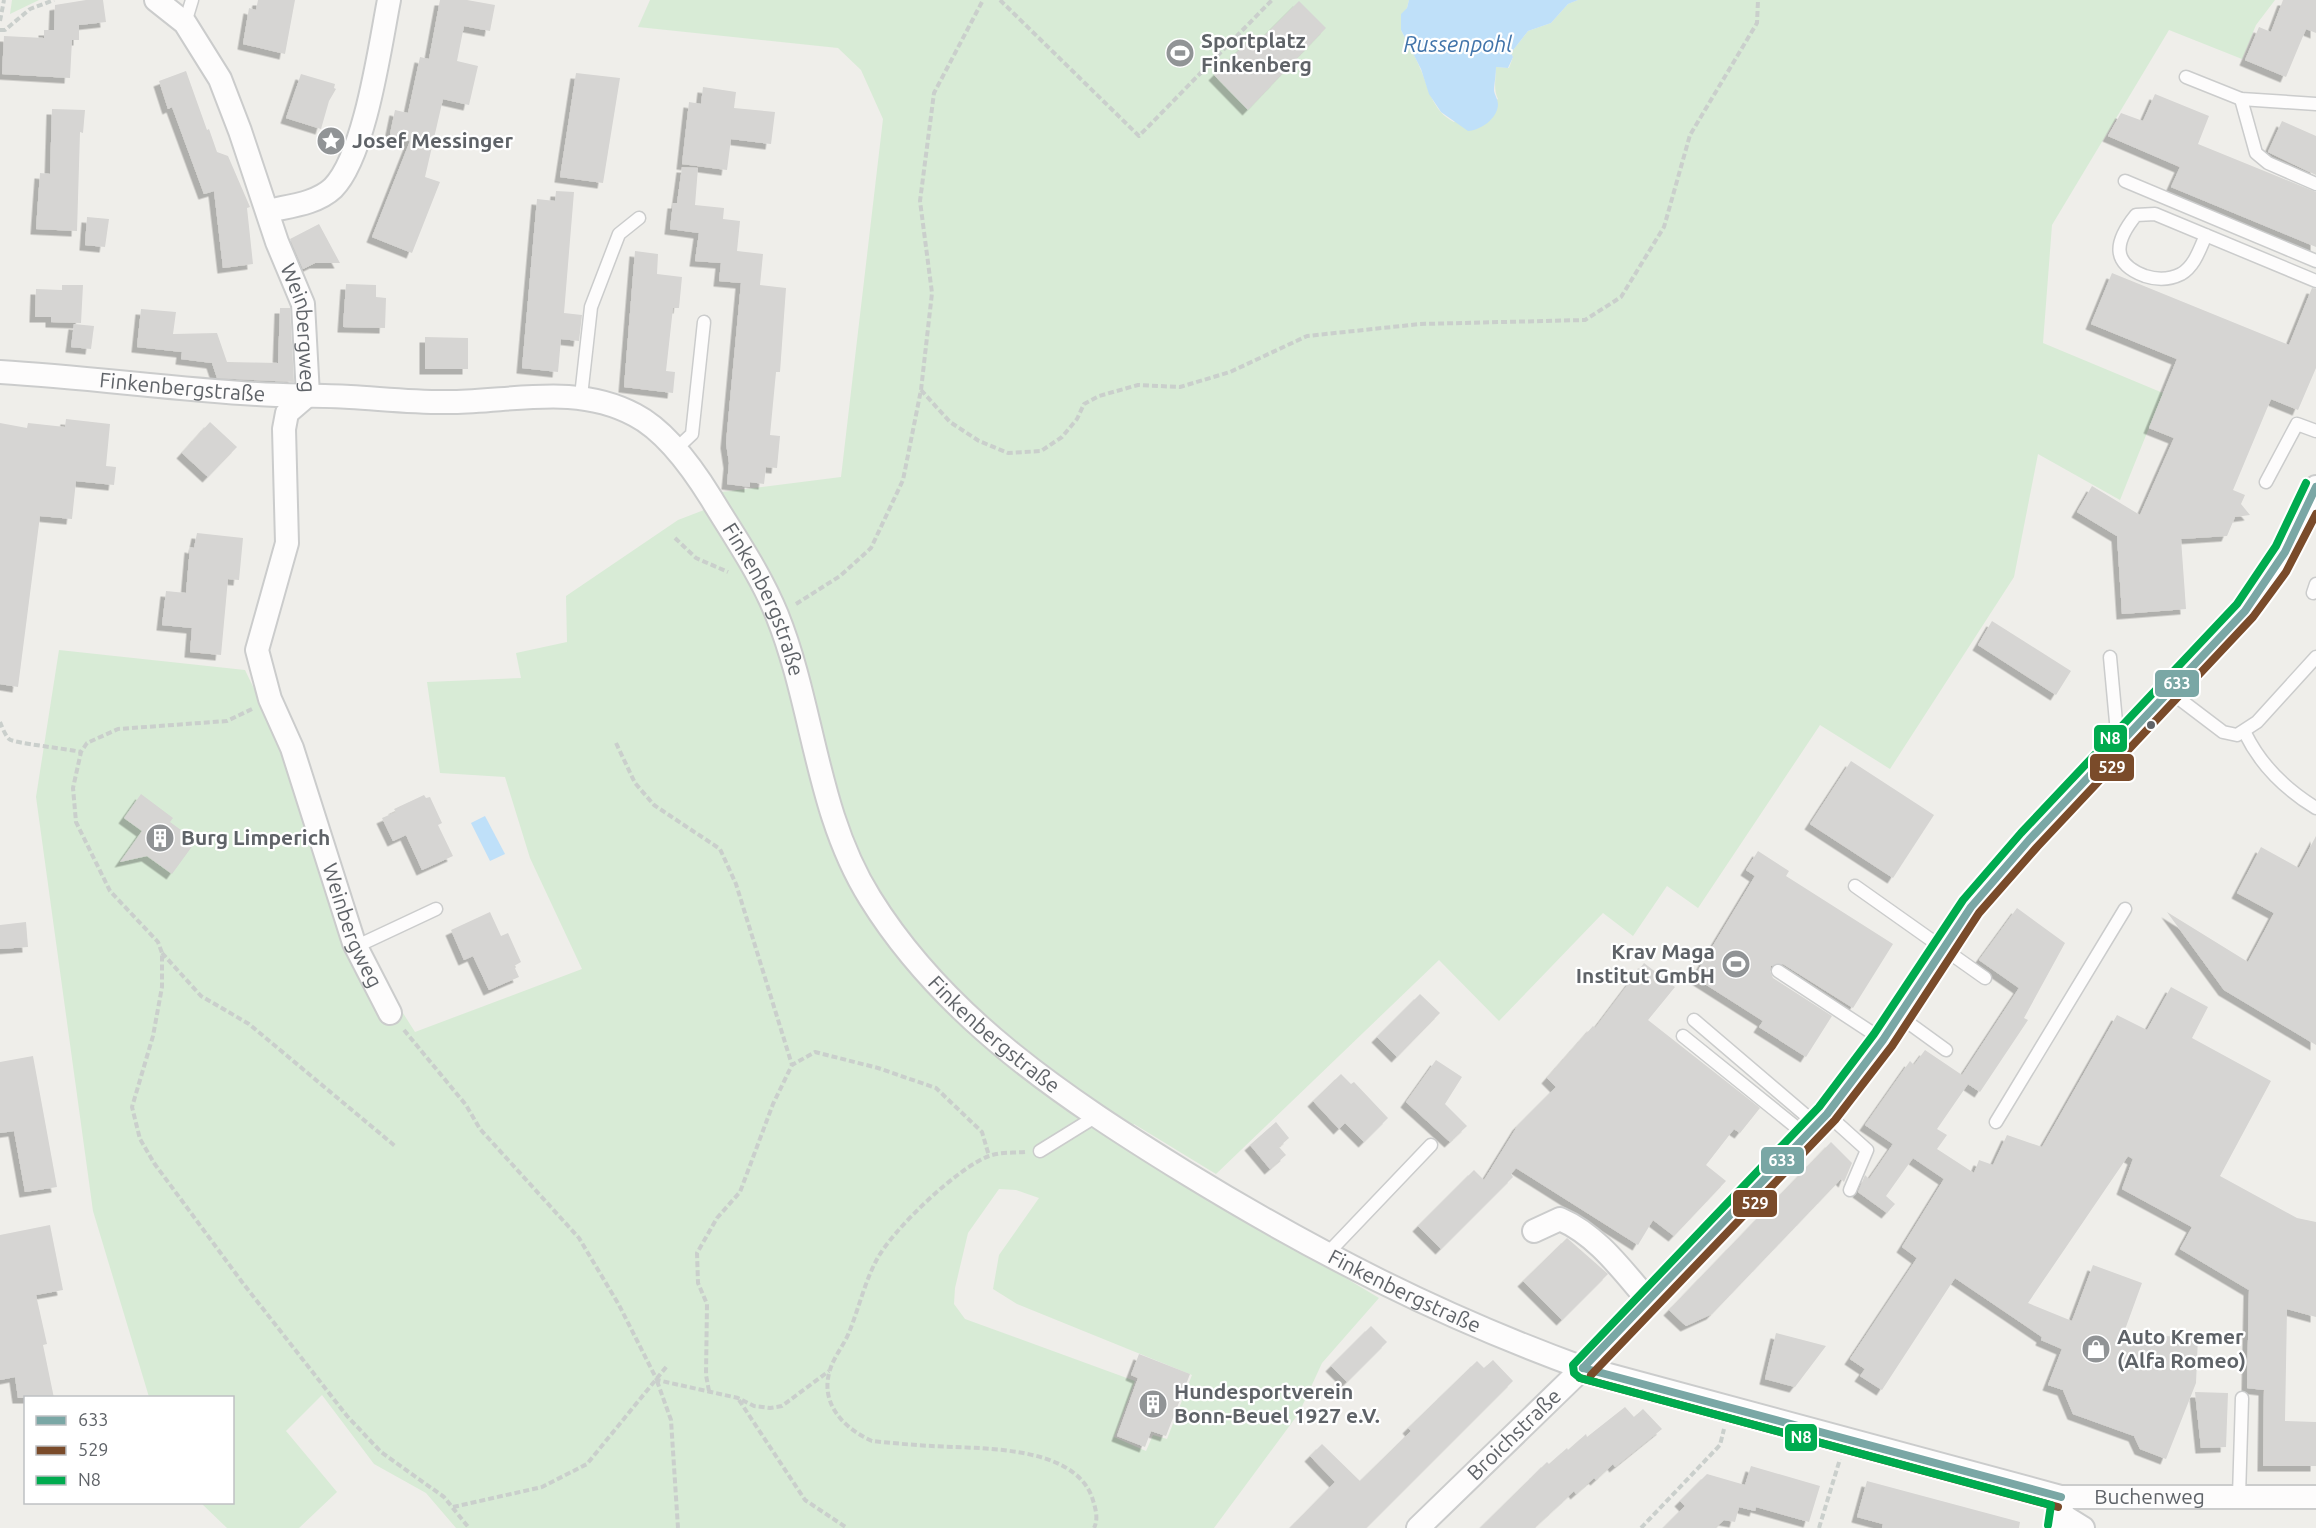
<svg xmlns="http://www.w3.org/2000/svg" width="2316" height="1528" font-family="Ubuntu,sans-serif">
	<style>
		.green { fill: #d8ebd6; fill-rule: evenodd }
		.water { fill: #bfe0f9 }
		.building { fill: #d6d5d3; filter: url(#shadow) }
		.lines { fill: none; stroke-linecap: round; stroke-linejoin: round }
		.service-casing { stroke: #cbcccc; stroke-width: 15 }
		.minor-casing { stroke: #cbcccc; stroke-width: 26 }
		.path { stroke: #cacfcc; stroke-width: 4; stroke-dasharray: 6 3; stroke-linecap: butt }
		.service { stroke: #fdfcfc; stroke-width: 12 }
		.minor { stroke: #fdfcfc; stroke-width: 22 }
		.bus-1-casing { stroke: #fff; stroke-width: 12 }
		.bus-2-casing { stroke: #fff; stroke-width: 12 }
		.bus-3-casing { stroke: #fff; stroke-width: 12 }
		.bus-1 { stroke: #7aa7a5; stroke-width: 8 }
		.bus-2 { stroke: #7a4b2a; stroke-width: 8 }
		.bus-3 { stroke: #00ab4f; stroke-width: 8 }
		.bus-dot { fill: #5f6368; stroke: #fff; stroke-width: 2 }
		.labels { text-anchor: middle; stroke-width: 4.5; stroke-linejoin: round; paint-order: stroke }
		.poi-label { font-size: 21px; font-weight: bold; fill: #5f6368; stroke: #fff; text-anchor: start }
		.street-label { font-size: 21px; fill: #5f6368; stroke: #fff }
		.water-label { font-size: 22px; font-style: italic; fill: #4174aa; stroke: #fff }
		.line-badge { stroke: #fff; stroke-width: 2 }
		.badge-label { font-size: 16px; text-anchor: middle; font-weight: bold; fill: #fff }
	</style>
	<defs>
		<filter id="shadow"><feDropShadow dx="-5.5" dy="5.5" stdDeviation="0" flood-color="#0004"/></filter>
	</defs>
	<rect width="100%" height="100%" fill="#efeeea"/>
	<!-- green -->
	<g class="green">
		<polygon points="12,0 39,0 10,14"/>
		<path d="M650 0H1409L1401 30C1407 43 1415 55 1420 68 1429 88 1432 111 1454 122L1498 99C1493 89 1496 78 1496 67L1509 68 1513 57 1511 53 1528 31 1551 23 1568 4 1578 0H2275L2256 25 2242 59 2169 30 2052 225 2043 343 2163 393 2120 500 2038 454 2014 577 1890 769 1820 725 1698 908 1667 886 1633 936 1603 913 1499 1021 1439 960 1216 1174 1134 1124 1119 1142 1379 1298 1322 1363 1299 1413 1214 1528H456L426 1493 374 1464 322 1395 286 1431 337 1492 299 1528H227L201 1503 232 1502V1398L149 1397 93 1211 36 797 59 650 245 670 294 771 354 971 381 1011 396 1002 415 1032 582 969 530 858 505 777 440 773 427 682 521 678 516 653 567 642 566 596 678 520 704 510 721 492 841 477 883 119 861 70 838 48 638 27ZM999 1189 1016 1190 1039 1198 999 1255 993 1289 1017 1304 1192 1375 1167 1439 1153 1435 1146 1451 1114 1437 1135 1381 965 1319 954 1304 955 1288 968 1233Z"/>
	</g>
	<!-- water -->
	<g class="water">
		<path d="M1409 0H1578L1568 4 1551 23 1528 31 1511 53 1513 57 1508 68 1496 67C1496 75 1494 85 1494 91 1495 96 1498 99 1498 105 1497 119 1481 130 1468 131L1441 112 1429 94 1421 69 1401 30V14L1407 8Z"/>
		<polygon points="485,816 505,854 490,861 471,823"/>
	</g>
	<!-- building -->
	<g class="building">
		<polygon points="86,0 103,0 106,22 79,25 79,40 72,40 70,78 2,74 4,36 44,38 44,30 54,30 55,5"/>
		<polygon points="258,0 295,0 285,54 243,44 249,8 256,10"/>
		<polygon points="440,0 467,0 495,5 490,31 464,26 457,61 478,66 469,105 443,99 425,177 440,182 412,253 372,237 410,141 390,134 395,110 408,113 420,57 429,59"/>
		<polygon points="2283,0 2316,0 2316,33 2306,29 2286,77 2245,60 2259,27 2271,32"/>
		<polygon points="1299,1 1326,28 1248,110 1214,75 1253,36 1258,42"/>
		<polygon points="186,71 207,130 209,129 217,152 228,156 250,207 247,208 253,264 223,268 214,191 204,194 172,107 168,109 159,81"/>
		<polygon points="576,73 620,78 603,183 560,177"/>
		<polygon points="301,74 335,84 334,88 336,89 329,101 321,129 286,118"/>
		<polygon points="703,87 736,92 734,108 775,112 771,144 731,139 727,170 682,164 689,102 701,104"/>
		<polygon points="2155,94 2209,116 2198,144 2316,192 2316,247 2171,187 2180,167 2108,136 2121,113 2143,121"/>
		<polygon points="52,109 85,110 83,133 80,132 77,231 36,229 40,173 50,174"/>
		<polygon points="2282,121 2316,136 2316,175 2268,152"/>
		<polygon points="682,167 698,168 695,205 724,208 723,219 740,221 737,251 763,254 760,285 786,288 780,372 776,372 770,435 780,436 777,468 766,467 764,484 750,482 750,487 727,484 729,463 726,443 741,283 719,281 721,263 695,261 699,233 670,229 673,203 677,203"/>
		<polygon points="556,191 574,192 564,313 582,315 579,341 561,339 558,372 522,368 537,199 555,201"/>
		<polygon points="87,217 109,219 105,247 85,245"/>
		<polygon points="319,224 340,263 315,263 303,269 290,239"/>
		<polygon points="635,251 658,254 657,274 682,277 679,308 673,308 666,371 675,372 673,393 624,387"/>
		<polygon points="2112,273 2289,345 2312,288 2316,289 2316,368 2298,410 2271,399 2233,490 2245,495 2241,504 2250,515 2235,517 2227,536 2181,539 2186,609 2122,614 2117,536 2077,512 2092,486 2140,515 2174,438 2149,428 2177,359 2091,324"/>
		<polygon points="346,284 376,285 376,297 386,298 385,328 343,327"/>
		<polygon points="62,285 83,285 81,323 51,322 51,317 35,317 36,289 62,290"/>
		<polygon points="280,308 290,308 294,382 217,378 212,363 181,359 182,352 137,347 141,309 176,312 173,334 217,333 227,362 278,363"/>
		<polygon points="74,324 94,326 91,349 71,347"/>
		<polygon points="425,337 468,338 468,369 425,369"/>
		<polygon points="66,419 110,424 106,466 116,467 114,485 76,481 72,519 40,516 18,687 0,684 0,423 27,428 28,423 65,427"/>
		<polygon points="210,422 237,447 208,477 182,453"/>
		<polygon points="197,533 243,538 239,580 228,579 221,655 190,652 192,628 162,625 166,591 186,593 190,547 194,548"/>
		<polygon points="1992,621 2071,671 2056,695 1978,645"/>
		<polygon points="1851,761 1934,815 1893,878 1810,824"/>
		<polygon points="141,794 173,818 170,822 196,841 172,874 147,856 120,862 142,831 124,818"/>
		<polygon points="424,795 426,798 430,797 442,823 438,825 453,856 422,870 406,835 393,841 382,818 396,812 394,809"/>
		<polygon points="2316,836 2316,1045 2224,990 2167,912 2248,962 2274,913 2237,893 2261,847 2299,868"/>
		<polygon points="1758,851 1789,871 1786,876 1893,944 1853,1008 1783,964 1771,966 1770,971 1773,978 1832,1016 1806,1057 1759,1027 1763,1021 1694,977 1755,876 1746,870"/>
		<polygon points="2017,908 2065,943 2024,1018 2028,1020 1980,1092 1968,1084 1937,1129 1947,1135 1937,1149 1974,1173 1979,1160 1993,1165 2007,1135 2042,1147 2117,1015 2147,1030 2171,987 2208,1007 2192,1038 2271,1081 2220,1176 2297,1218 2316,1222 2316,1317 2287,1309 2285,1421 2316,1422 2316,1466 2263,1466 2264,1390 2247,1388 2249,1290 2180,1249 2192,1227 2122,1189 2133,1159 2128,1156 2028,1303 2072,1321 2093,1265 2142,1283 2123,1335 2198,1337 2196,1383 2166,1459 2140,1449 2134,1436 2073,1414 2063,1390 2048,1385 2062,1349 2041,1340 2042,1337 1955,1278 1882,1390 1860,1376 1865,1369 1850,1359 1917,1258 1902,1247 1944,1179 1913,1158 1886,1196 1895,1204 1887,1213 1858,1192 1865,1175 1869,1179 1893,1144 1865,1125 1910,1061 1914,1065 1925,1050 1962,1075 2019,988 1979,960"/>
		<polygon points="490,912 501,936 508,933 521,962 514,966 519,977 489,990 473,956 464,960 451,930"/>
		<polygon points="26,922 28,947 0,949 0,925"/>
		<polygon points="1644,963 1675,987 1648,1020 1760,1108 1740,1133 1734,1129 1706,1165 1726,1181 1674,1236 1653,1220 1638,1245 1516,1168 1511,1174 1513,1177 1441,1249 1418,1226 1474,1170 1484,1180 1518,1125 1556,1087 1547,1078 1593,1026 1595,1028"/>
		<polygon points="1420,994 1440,1013 1397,1057 1377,1037"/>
		<polygon points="33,1056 57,1187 25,1192 14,1131 0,1133 0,1062"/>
		<polygon points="1436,1060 1462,1077 1445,1104 1467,1126 1450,1142 1406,1102"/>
		<polygon points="1341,1074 1351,1084 1354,1082 1388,1118 1364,1142 1345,1123 1339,1129 1313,1101"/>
		<polygon points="1276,1122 1289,1138 1279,1147 1286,1155 1270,1169 1250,1145"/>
		<polygon points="1831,1142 1852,1163 1844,1182 1841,1179 1712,1314 1686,1326 1669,1310"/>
		<polygon points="50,1225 63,1290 36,1295 47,1344 43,1345 54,1398 18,1398 15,1377 0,1380 0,1235"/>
		<polygon points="1567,1238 1608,1274 1562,1320 1523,1281"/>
		<polygon points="1371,1326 1387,1342 1347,1382 1331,1366"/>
		<polygon points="1776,1333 1826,1346 1795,1387 1765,1379"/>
		<polygon points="1139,1354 1190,1374 1166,1436 1151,1431 1145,1447 1117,1436 1138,1378 1131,1375"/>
		<polygon points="1493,1360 1513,1381 1366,1528 1290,1528 1335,1482 1310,1456 1322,1444 1360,1481 1411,1431 1408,1428 1477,1361 1484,1368"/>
		<polygon points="2195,1392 2228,1393 2226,1447 2201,1448"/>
		<polygon points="1625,1407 1634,1417 1643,1409 1662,1429 1615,1467 1613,1464 1596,1480 1594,1478 1576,1494 1574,1491 1534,1528 1480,1528 1547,1462 1549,1464 1567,1448 1568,1450 1586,1434 1587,1437"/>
		<polygon points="1751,1466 1820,1486 1809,1522 1756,1507 1755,1511 1739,1507 1735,1522 1724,1520 1715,1528 1663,1528 1685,1506 1680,1501 1707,1474 1745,1485"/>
		<polygon points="1867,1481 2020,1522 2019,1528 1882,1528 1883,1524 1857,1517"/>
	</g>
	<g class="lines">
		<!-- service casing -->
		<g class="service-casing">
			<g id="service">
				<polyline points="185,23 192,0"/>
				<polyline points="2186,77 2241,99 2316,104"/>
				<polyline points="2241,99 2256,153 2268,163 2316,184"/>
				<polyline points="2125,181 2316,261"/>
				<path d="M2206 235C2200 248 2195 266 2181 274 2169 280 2157 280 2145 276 2110 263 2115 241 2136 215L2155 214 2316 281"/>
				<polyline points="581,396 591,307 619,234 639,218"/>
				<polyline points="675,450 692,434 704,322"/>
				<polyline points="2266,482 2297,424 2316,431"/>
				<polyline points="2313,593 2316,584"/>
				<polyline points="2110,657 2116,722 2125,738"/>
				<polyline points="2169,691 2223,732 2237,735 2257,722 2316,657"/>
				<path d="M2245 733C2261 766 2285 789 2316 808"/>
				<polyline points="1855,886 1985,978"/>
				<polyline points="355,947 436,909"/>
				<polyline points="1778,971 1883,1040"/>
				<polyline points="1899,1016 1946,1050"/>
				<polyline points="1694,1020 1817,1125"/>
				<polyline points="1683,1036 1807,1136"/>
				<polyline points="1827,1114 1867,1150 1850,1190"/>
				<polyline points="1996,1122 2125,909"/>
				<polyline points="1040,1151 1095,1117"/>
				<polyline points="1327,1254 1431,1145"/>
				<polyline points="2239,1496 2242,1398"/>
			</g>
		</g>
		<!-- minor casing -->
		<g class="minor-casing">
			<g id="minor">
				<path id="s1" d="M156 0 185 23 220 79 240 131 277 242 303 304 308 395"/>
				<path d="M268 211C289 206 316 204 333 188 365 156 380 46 389 0"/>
				<path id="s2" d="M0 372C86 377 171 389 257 394 288 396 319 395 350 397 384 399 419 403 453 402 515 401 577 384 635 415 666 431 693 469 711 498 734 536 760 573 777 615 814 707 816 812 870 898 945 1019 1066 1099 1186 1173 1315 1252 1440 1316 1583 1368L2061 1497H2316"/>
				<path id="s3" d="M308 395 287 413 284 429 287 543 257 650 270 699 292 748 354 943 390 1013"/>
				<path d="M1534 1231 1560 1219C1597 1235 1622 1270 1648 1300"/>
				<polyline points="2062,1515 2083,1528"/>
				<path id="s4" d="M1418 1528 1583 1368 1827 1114 1883 1040 1971 907 2029 840 2245 611C2278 569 2296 536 2316 487"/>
				<polyline points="2058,1528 2062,1515 2061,1497"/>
			</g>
		</g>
		<!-- path -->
		<g class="path">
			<polyline points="1000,0 1139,136 1272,0"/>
			<polyline points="0,21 4,0"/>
			<polyline points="0,30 5,30 30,9 54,0"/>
			<polyline points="921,390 950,422 979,441 1008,453 1041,451 1062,437 1077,419 1084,404 1099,396 1138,385 1180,387 1230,372 1307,336 1420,324 1585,320 1621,297 1664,227 1690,135 1757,23 1758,0"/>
			<polyline points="675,538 696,558 728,572"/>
			<polyline points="796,604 840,576 871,548 903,480 921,390 932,293 920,201 934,93 983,0"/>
			<polyline points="252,709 227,721 118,729 87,743 81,752 73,788 76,822 110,891 158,942 162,953 162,987 153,1036 132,1107 140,1139 154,1163 242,1282 347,1416 381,1452 444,1497 469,1528"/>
			<path d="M0 722C2 727 5 735 9 739 12 743 69 749 81 752"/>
			<polyline points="616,743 635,783 654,805 720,849 736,884 792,1065"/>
			<polyline points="162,953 201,996 249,1024 395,1146"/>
			<polyline points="404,1030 466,1105 480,1129 579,1238 619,1305 657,1380 738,1398 754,1406 770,1408 782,1406 829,1371"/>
			<path d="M1025 1152C1013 1153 1000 1152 989 1156 957 1168 891 1231 876 1261 865 1282 859 1307 850 1330 845 1344 834 1356 830 1370 819 1404 845 1429 872 1441 892 1443 912 1445 932 1446 978 1449 1072 1444 1092 1497 1095 1507 1099 1518 1094 1528"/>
			<polyline points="657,1381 671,1420 678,1528"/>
			<polyline points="709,1391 706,1375 707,1304 698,1283 697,1253 717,1218 740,1192 773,1104 792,1065 815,1052 878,1068 936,1088 982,1132 989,1156"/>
			<polyline points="739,1400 805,1500 847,1528"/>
			<polyline points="453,1507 542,1487 587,1464 667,1366"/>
			<polyline points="1641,1528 1720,1445 1724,1429"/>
			<polyline points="1819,1528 1840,1459"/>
		</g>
		<!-- service -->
		<use href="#service" class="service"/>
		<!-- minor -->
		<use href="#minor" class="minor"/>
		<!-- bus-1 casing -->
		<g class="bus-1-casing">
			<g id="bus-1">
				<polyline points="1583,1368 1827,1114 1883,1040 1971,907 2029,840 2245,611 2285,552 2316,487"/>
				<polyline points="1583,1368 2061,1497"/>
			</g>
		</g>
		<!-- bus-2 casing -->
		<g class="bus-2-casing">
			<g id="bus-2">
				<polyline points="1591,1375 1835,1120 1892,1046 1979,913 2037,847 2253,617 2286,572 2316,514"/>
				<polyline points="1580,1378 2058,1507"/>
			</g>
		</g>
		<!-- bus-3 casing -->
		<g class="bus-3-casing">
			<polyline id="bus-3" points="2048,1525 2051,1505 1580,1378 1574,1373 1573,1365 1819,1107 1874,1034 1963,900 2021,833 2237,604 2276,546 2306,483"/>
		</g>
		<!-- bus-1 -->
		<use href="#bus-1" class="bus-1"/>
		<!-- bus-2 -->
		<use href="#bus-2" class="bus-2"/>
		<!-- bus-3 -->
		<use href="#bus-3" class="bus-3"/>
	</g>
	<!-- icons -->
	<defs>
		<g id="stadium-disc" transform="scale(1.5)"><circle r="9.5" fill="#919496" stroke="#fff"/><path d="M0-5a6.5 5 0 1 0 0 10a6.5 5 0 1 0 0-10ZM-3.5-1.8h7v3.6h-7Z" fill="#fff"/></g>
		<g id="sight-disc" transform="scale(1.5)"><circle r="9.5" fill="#919496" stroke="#fff"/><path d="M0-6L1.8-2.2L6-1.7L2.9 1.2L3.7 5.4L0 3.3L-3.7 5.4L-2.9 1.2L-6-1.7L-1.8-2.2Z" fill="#fff"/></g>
		<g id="building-disc" transform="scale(1.5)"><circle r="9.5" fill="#919496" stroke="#fff"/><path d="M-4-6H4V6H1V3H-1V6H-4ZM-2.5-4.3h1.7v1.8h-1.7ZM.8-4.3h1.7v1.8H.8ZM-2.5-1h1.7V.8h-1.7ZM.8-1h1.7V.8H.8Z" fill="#fff"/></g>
		<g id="shop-disc" transform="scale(1.5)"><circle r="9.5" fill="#919496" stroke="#fff"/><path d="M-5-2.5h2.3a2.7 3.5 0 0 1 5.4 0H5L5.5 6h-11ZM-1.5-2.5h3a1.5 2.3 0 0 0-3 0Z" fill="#fff"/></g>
	</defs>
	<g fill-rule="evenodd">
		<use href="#stadium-disc" x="1180" y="53"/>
		<use href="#sight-disc" x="331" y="141"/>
		<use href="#building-disc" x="160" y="838"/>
		<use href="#stadium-disc" x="1736" y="964"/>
		<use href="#shop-disc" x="2096" y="1349"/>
		<use href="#building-disc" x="1153" y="1404"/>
	</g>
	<!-- markers -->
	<circle class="bus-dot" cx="2151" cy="725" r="5"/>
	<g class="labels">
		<!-- poi labels -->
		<g class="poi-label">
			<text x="1201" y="48">Sportplatz<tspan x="1201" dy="24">Finkenberg</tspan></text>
			<text x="352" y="148">Josef Messinger</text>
			<text x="181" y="845">Burg Limperich</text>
			<text x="1715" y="959" text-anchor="end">Krav Maga<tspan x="1715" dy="24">Institut GmbH</tspan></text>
			<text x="2117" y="1344">Auto Kremer<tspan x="2117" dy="24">(Alfa Romeo)</tspan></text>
			<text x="1174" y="1399">Hundesportverein<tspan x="1174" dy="24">Bonn-Beuel 1927 e.V.</tspan></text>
		</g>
		<!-- street labels -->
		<g class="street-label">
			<text dy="7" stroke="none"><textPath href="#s1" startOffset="366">Weinbergweg</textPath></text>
			<text dy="7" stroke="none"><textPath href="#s2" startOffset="183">Finkenbergstraße</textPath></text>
			<text dy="7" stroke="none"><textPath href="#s2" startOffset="868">Finkenbergstraße</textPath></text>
			<text dy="7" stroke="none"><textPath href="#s3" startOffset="561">Weinbergweg</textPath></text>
			<text dy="7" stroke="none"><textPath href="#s2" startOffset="1372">Finkenbergstraße</textPath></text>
			<text dy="7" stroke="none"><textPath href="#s2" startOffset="1858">Finkenbergstraße</textPath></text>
			<text dy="7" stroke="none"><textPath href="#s4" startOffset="134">Broichstraße</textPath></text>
			<text dy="7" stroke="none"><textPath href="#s2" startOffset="2636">Buchenweg</textPath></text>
		</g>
		<!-- water labels -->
		<g class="water-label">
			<text x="1458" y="52">Russenpohl</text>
		</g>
	</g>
	<g class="line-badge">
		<rect x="2154" y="669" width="46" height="29" rx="6" fill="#7aa7a5"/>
		<rect x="2093" y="724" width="35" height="29" rx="6" fill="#00ab4f"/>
		<rect x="2089" y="753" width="46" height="29" rx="6" fill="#7a4b2a"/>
		<rect x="1760" y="1146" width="45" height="29" rx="6" fill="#7aa7a5"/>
		<rect x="1732" y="1189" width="46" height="29" rx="6" fill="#7a4b2a"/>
		<rect x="1784" y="1423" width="34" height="29" rx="6" fill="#00ab4f"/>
	</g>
	<g class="badge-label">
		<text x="2177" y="689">633</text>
		<text x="2110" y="744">N8</text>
		<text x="2112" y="773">529</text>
		<text x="1782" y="1166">633</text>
		<text x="1755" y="1209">529</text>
		<text x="1801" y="1443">N8</text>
	</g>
	<!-- legend -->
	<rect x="24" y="1396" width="210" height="108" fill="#ffffff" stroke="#bfc1c3" stroke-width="1.5"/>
	<rect x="36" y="1416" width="30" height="9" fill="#7aa7a5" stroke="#bfc1c3" stroke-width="1.5"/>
	<text x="78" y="1426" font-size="18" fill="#5f6368">633</text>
	<rect x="36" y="1446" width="30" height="9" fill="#7a4b2a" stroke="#bfc1c3" stroke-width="1.5"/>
	<text x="78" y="1456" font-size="18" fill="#5f6368">529</text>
	<rect x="36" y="1476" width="30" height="9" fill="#00ab4f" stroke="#bfc1c3" stroke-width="1.5"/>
	<text x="78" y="1486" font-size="18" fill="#5f6368">N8</text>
</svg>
